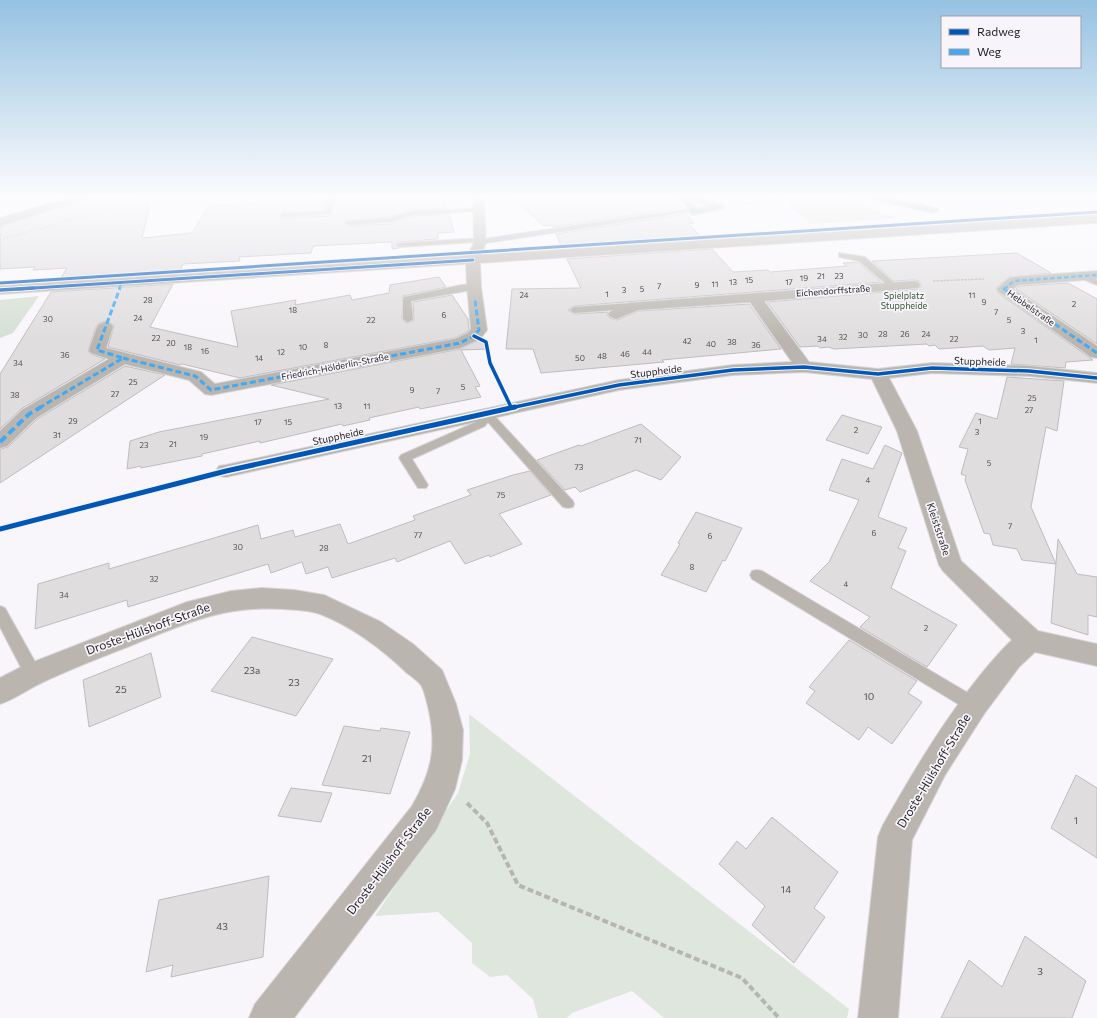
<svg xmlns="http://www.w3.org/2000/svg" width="1097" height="1018" font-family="Commissioner,sans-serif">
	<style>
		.green { fill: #dee6de }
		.forest { fill: #d5dfd4 }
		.building { fill: #dfddde; stroke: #bebcbe }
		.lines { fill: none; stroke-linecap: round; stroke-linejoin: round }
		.service-casing { stroke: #d5d4d6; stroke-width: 2 }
		.minor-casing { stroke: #d5d4d6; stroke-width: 2 }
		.secondary-casing { stroke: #d5d4d6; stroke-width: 2 }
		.path-far1 { stroke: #b7b5b3; stroke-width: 1.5; stroke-dasharray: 2.5 1; stroke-linecap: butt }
		.path { stroke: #b7b5b3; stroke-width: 4; stroke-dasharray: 6 3; stroke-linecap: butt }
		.service { fill: #bab6af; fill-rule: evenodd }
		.minor { fill: #bab6af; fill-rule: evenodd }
		.secondary { fill: #b8b5af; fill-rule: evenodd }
		.rail { stroke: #b8b5b3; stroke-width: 1.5; stroke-dasharray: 1 2.5; stroke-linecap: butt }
		.quiet-far2 { stroke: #3fa9f5; stroke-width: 2.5; stroke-dasharray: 4.5 2.5; stroke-linecap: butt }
		.quiet-far1 { stroke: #3fa9f5; stroke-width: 3; stroke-dasharray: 6 3; stroke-linecap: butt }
		.quiet { stroke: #3fa9f5; stroke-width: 4; stroke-dasharray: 8 4; stroke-linecap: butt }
		.cycleway-far2-casing { stroke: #f7f5fb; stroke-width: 4.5 }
		.cycleway-far1-casing { stroke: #f7f5fb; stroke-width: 5.5 }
		.cycleway-casing { stroke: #f7f5fb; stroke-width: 8 }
		.cycleway-far2 { stroke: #0057b8; stroke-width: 3 }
		.cycleway-far1 { stroke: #0057b8; stroke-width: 3.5 }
		.cycleway { stroke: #0057b8; stroke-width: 5 }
		.labels { text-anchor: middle; stroke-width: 3.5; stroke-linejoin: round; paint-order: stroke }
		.number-label { font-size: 8px; fill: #515051 }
		.far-street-label { font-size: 9px; fill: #201f21; stroke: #f7f5fb }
		.far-park-label { font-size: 9px; fill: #375834; stroke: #f7f5fb }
		.street-label { font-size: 10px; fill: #201f21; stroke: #f7f5fb }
		.near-number-label { font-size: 10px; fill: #515051 }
		.near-street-label { font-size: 12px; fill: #201f21; stroke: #f7f5fb }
	</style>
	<rect width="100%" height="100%" fill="#f8f6fa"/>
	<!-- green -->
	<g class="green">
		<polygon points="778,196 838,196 898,218 811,224"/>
		<polygon points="469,714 849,1009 847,1018 664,1018 632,991 572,1013 567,1018 538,1018 533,999 507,975 490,977 472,963 472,943 438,912 375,916 458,793 470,754"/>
	</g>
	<!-- forest -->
	<polygon class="forest" points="39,296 13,333 0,338 0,300"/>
	<!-- building -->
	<g class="building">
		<polygon points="99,196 122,196 150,205 142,238 192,233 208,206 328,199 324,210 283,212 279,215 283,218 330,216 337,198 359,196 443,196 447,208 412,210 390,217 349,220 344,222 348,226 391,224 413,216 449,214 454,232 438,233 438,239 399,242 395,244 399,248 392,249 392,242 313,246 311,253 239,257 240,261 183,264 179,273 59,281 67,268 33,270 35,267 0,269 0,227"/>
		<polygon points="510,196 670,196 681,208 553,227 552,225 544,226"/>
		<polygon points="686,214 694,223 689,224 703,239 562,248 556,234"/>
		<polygon points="712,249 733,272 768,270 770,272 847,266 843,263 858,262 881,282 574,306 568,310 574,314 608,312 607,315 610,318 617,320 638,311 749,304 781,349 662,360 664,362 541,373 533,349 506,349 512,289 581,288 567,259"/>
		<polygon points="1017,253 1051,273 1009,277 996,288 998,293 1093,360 1066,362 1065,368 1011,364 1015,348 989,350 983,346 939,349 935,345 929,346 927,344 834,349 828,347 820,348 818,346 800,347 767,302 918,289 921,286 919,281 913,280 894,281 872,261"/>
		<polygon points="439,277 446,287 403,296 402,319 407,323 414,320 413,302 452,295 468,319 469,329 467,332 455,338 240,378 182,364 180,365 108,347 114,326 111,323 105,321 99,323 96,327 88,351 91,354 105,359 21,409 0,429 0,374 51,292 173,284 150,327 238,347 231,311 296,300 295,305 350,295 352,300 389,293 390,285"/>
		<polygon points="1068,283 1097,299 1097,344 1016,289 1019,286"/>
		<polygon points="482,338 490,349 461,350 480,386 475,387 481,397 420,409 419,407 369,418 370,420 343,426 342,424 260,443 260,441 202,454 202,456 141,468 141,466 127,469 130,441 159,432 329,399 271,385 460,349"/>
		<polygon points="125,366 165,375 0,483 0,449 8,447 37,419"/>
		<polygon points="1007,377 1064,381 1057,431 1046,427 1031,507 1056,564 1022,560 1017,549 993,545 990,534 984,533 965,480 966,476 961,474 968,449 959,447 976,413 997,419"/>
		<polygon points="842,415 882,427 868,454 826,440"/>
		<polygon points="641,424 681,457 661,480 636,470 580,492 575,487 565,490 537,460 579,445 581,446"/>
		<polygon points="885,445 902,453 878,517 907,528 898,548 906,551 891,588 957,625 927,667 860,627 870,617 810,581 829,562 859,500 829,490 842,459 873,469"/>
		<polygon points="530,471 551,495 499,514 522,544 490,557 489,555 465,564 450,541 397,562 395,558 332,578 328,567 306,574 302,562 271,573 268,564 128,607 127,600 35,629 38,584 109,563 109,569 258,525 261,539 293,530 295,537 340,524 348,544 415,520 413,516 471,495 467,490 513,475"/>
		<polygon points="696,512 742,528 725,561 723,560 706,592 661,575 680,544 678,543"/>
		<polygon points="1058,539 1077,574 1097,577 1097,617 1088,615 1088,635 1051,623"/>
		<polygon points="252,637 333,659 296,716 211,691"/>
		<polygon points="849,640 917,681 908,693 922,702 892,744 868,727 859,740 806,703 815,691 809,687"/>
		<polygon points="151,653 161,697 89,727 83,680"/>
		<polygon points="344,726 380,731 381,728 410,732 390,794 322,785"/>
		<polygon points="1076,775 1097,788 1097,858 1051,828"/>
		<polygon points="291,788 332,793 321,822 278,816"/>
		<polygon points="772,817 838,872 814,908 825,917 794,963 752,925 765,906 719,864 737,841 746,849"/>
		<polygon points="269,876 263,957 171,977 173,965 146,972 159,900"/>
		<polygon points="1025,936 1086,981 1072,1018 941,1018 969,960 1002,987"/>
	</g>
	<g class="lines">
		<!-- service casing -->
		<g class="service-casing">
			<g id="service">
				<polygon points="329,196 335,196 336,199 330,214 283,217 280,215 283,213 325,211 330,199"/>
				<polygon points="479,208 482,210 481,211 413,215 391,222 349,225 345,223 349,221 390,218 412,211"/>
				<polygon points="693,208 695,209 695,211 480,244 477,242 400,247 396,245 400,243 480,238 483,239"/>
				<polygon points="839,253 865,257 899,287 898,289 892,289 859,261 839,257"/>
				<polygon points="1080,274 1086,274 1097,280 1097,285 1080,278"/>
				<polygon points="474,284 477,285 478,287 477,289 411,301 413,319 408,322 403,319 403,299 404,297 461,285"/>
				<polygon points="635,303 638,304 639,306 638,308 574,313 570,310 574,307"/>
				<polygon points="486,410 490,411 573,501 574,504 573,507 568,508 563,507 488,422 485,426 412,459 428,485 426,488 418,488 399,458 401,455 476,422 482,411"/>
				<polygon points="757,570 762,571 980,700 983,705 980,710 974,713 968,710 752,579 750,575 752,571"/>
				<polygon points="0,606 5,608 39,669 41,674 39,679 33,681 27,679 0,627"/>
			</g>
		</g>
		<!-- minor casing -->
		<g class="minor-casing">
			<g id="minor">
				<polygon points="73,196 91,196 90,198 0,226 0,218"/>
				<polygon points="473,196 484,196 486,242 480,260 481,287 487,330 480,339 460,348 211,395 205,394 189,380 125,364 36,418 7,446 0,448 0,431 22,410 109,359 91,353 89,350 97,327 99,324 105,322 111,324 113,327 106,348 201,372 215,384 455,339 468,333 471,329 467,287 466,260 474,242"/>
				<path d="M680 196H704L723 205 725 207 723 209 694 215 690 214ZM693 200 707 206 697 208Z"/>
				<polygon points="864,196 886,196 937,208 939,210 937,212 933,213 869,199"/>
				<polygon points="1097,271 1097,279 1018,285 1013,289 1097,346 1097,358 1091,357 999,292 997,289 1009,278 1014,277"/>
				<path d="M913 281 918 282 920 285 918 288 764 301 809 362 878 369 932 363 1029 366 1097 373V383L1029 376 932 373 889 378 917 431 961 561 1038 631 1097 644V666L1035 652 1019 667 984 714 945 775 912 840 898 1018H858L878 837 883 825C911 776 939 728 974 683 986 668 998 653 1012 640L943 571 939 565 897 431 872 379 804 372 733 375 619 390 226 477 219 476 216 471 219 466 226 465 619 380 733 365 792 362 750 302 638 310 621 317 616 319 611 317 608 314 611 311 630 303Z"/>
				<path d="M262 588 294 590 324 595 381 622 413 644 442 670 456 704 463 730 462 760 455 789 436 830 294 1018H249L255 1004 412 806C431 773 437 749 429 711 427 703 425 692 421 685 418 681 411 676 407 673 382 649 353 627 320 614 309 610 295 610 284 609 223 605 184 624 130 646 101 657 71 669 43 682 28 689 15 699 0 704V678L23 666 187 602 231 591Z"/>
			</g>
		</g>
		<!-- secondary casing -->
		<g class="secondary-casing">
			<polygon id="secondary" points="1097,215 1097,223 0,294 0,286"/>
		</g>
		<!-- path-far1 -->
		<g class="path-far1">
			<polyline points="741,204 780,198 822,196"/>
			<polyline points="933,281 984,279"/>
		</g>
		<!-- path -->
		<polyline class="path" points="467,803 487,823 518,885 742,978 779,1018"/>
		<!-- service -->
		<use href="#service" class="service"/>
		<!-- minor -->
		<use href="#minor" class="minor"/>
		<!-- secondary -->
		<use href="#secondary" class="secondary"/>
		<!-- rail -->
		<polyline class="rail" points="0,240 155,196"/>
		<!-- quiet-far2 -->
		<g class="quiet-far2">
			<polyline points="685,196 694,212 719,207 693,196"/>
			<polyline points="869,196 933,210"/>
			<polyline points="119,289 122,282"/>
			<polyline points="1004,289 1014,281 1097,275"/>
		</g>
		<!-- quiet-far1 -->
		<g class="quiet-far1">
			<polyline points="1005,288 1004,289 1097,353"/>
			<polyline points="123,358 195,376 211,390 460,343 474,336 479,330 475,300"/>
			<polyline points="39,408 123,358 97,350 120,288"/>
		</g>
		<!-- quiet -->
		<polyline class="quiet" points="0,442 29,414 41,407"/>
		<!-- cycleway-far2 casing -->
		<g class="cycleway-far2-casing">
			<g id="cycleway-far2">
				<polyline points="0,283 1097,212"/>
				<polyline points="18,289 473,260"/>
			</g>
		</g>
		<!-- cycleway-far1 casing -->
		<g class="cycleway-far1-casing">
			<g id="cycleway-far1">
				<polyline points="0,290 34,288"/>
				<polyline points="474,336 486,342 490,363 511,407"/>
				<polyline points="510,408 619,385 733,370 804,367 878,374 932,368 1029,371 1097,378"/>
			</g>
		</g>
		<!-- cycleway casing -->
		<g class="cycleway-casing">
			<polyline id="cycleway" points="0,529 226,471 515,407"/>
		</g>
		<!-- cycleway-far2 -->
		<use href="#cycleway-far2" class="cycleway-far2"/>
		<!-- cycleway-far1 -->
		<use href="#cycleway-far1" class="cycleway-far1"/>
		<!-- cycleway -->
		<use href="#cycleway" class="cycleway"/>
	</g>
	<!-- sky -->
	<linearGradient id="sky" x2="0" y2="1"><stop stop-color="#96c2e2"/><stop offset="0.58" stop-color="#fcfbfd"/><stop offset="1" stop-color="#fcfbfd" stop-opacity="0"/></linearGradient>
	<rect width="1097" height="339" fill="url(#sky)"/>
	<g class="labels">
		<!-- number labels -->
		<g class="number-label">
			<text x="821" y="279">21</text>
			<text x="839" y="279">23</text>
			<text x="804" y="281">19</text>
			<text x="749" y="283">15</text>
			<text x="733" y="285">13</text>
			<text x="789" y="285">17</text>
			<text x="715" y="287">11</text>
			<text x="697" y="288">9</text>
			<text x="659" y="289">7</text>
			<text x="642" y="292">5</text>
			<text x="624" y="293">3</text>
			<text x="607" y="297">1</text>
			<text x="524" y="298">24</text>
			<text x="972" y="298">11</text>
			<text x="148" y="303">28</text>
			<text x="984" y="305">9</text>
			<text x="1074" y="307">2</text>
			<text x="293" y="313">18</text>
			<text x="996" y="315">7</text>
			<text x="444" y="318">6</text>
			<text x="138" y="321">24</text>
			<text x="48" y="322">30</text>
			<text x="371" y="323">22</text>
			<text x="1009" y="323">5</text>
			<text x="1023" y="334">3</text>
			<text x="883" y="337">28</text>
			<text x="905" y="337">26</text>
			<text x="926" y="337">24</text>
			<text x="863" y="338">30</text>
			<text x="843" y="340">32</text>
			<text x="156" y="341">22</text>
			<text x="822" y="342">34</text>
			<text x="954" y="342">22</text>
			<text x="1036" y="343">1</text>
			<text x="687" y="344">42</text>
			<text x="732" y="345">38</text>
			<text x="171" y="346">20</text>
			<text x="711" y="347">40</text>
			<text x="326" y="348">8</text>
			<text x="756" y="348">36</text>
			<text x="188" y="350">18</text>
			<text x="303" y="350">10</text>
			<text x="205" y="354">16</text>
			<text x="281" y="355">12</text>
			<text x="647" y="355">44</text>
			<text x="625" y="357">46</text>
			<text x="65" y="358">36</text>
			<text x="602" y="359">48</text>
			<text x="259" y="361">14</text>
			<text x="580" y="361">50</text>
			<text x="18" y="366">34</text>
			<text x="133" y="385">25</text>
			<text x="463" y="390">5</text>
			<text x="412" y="393">9</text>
			<text x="438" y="394">7</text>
			<text x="115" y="397">27</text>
			<text x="15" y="398">38</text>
			<text x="1032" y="401">25</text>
			<text x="338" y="409">13</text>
			<text x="367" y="409">11</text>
			<text x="1029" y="413">27</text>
			<text x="73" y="424">29</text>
			<text x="980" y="424">1</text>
			<text x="258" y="425">17</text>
			<text x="288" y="425">15</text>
			<text x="856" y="433">2</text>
			<text x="977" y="435">3</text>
			<text x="57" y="438">31</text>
			<text x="204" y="440">19</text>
			<text x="638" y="443">71</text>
			<text x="173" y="447">21</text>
			<text x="144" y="448">23</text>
			<text x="989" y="466">5</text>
			<text x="579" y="470">73</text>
			<text x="868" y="483">4</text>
			<text x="501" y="498">75</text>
			<text x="1010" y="529">7</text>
			<text x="874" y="536">6</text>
			<text x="418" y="538">77</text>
			<text x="710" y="539">6</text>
			<text x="238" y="550">30</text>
			<text x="324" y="551">28</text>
			<text x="692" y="570">8</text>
			<text x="154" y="582">32</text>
			<text x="846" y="587">4</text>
			<text x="64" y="598">34</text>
			<text x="926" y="631">2</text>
		</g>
		<!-- far-street labels -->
		<g class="far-street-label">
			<text transform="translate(833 291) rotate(-4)" y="3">Eichendorffstraße</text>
			<text transform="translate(1031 308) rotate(35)" y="3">Hebbelstraße</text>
			<text transform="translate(335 367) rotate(-11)" y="3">Friedrich-Hölderlin-Straße</text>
		</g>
		<!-- far-park labels -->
		<g class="far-park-label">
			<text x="904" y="299">Spielplatz<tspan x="904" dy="10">Stuppheide</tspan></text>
		</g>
		<!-- street labels -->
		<g class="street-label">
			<text transform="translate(980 361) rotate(2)" y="4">Stuppheide</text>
			<text transform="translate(656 371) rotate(-7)" y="4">Stuppheide</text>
			<text transform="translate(338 436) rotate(-12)" y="4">Stuppheide</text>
			<text transform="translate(939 529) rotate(72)" y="4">Kleiststraße</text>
		</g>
		<!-- near-number labels -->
		<g class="near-number-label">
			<text x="252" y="674">23a</text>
			<text x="294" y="686">23</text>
			<text x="121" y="693">25</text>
			<text x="869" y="700">10</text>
			<text x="367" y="762">21</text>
			<text x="1076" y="824">1</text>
			<text x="786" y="893">14</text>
			<text x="222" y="930">43</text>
			<text x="1040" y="975">3</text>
		</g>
		<!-- near-street labels -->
		<g class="near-street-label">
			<text transform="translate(148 629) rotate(-20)" y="4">Droste-Hülshoff-Straße</text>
			<text transform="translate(934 771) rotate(-59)" y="4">Droste-Hülshoff-Straße</text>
			<text transform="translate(389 861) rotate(-53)" y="4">Droste-Hülshoff-Straße</text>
		</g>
	</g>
	<!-- legend -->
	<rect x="941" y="16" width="140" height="52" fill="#f7f5fb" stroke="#a19fa4"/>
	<rect x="949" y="29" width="20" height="6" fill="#0057b8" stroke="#a19fa4"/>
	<text x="977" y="36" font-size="12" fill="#201f21">Radweg</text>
	<rect x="949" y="49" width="20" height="6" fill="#3fa9f5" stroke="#a19fa4"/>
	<text x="977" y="56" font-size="12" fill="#201f21">Weg</text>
</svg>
